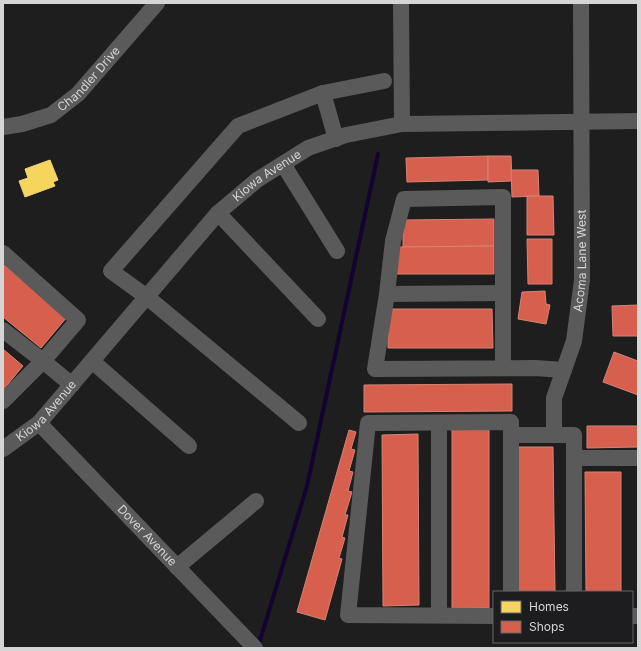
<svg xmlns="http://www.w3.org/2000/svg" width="641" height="651" font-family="Inter,sans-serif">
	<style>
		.homes { fill: #f6d55c; stroke: #ecd581 }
		.shops { fill: #d6604d; stroke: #d68376 }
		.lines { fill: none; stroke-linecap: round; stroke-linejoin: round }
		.stream { stroke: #120331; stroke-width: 4 }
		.minor { stroke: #5a5a5a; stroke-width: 16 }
		.labels { text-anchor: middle; stroke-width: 4; stroke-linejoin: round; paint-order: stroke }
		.street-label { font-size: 12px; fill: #d5d5d6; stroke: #1d1d1f }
	</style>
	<rect width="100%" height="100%" fill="#1e1e1e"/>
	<!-- homes -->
	<polygon class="homes" points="50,160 58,180 53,182 55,186 25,197 19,181 28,178 25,169"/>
	<!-- shops -->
	<g class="shops">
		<polygon points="488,156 488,180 407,182 406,158"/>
		<polygon points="488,156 511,156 512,181 488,182"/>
		<polygon points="511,170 538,170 539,196 512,197"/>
		<polygon points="527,196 553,196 554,235 527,235"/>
		<polygon points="494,219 494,246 403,247 403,220"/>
		<polygon points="527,239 552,239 552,284 528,284"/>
		<polygon points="494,246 494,274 395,274 395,247"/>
		<polygon points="3,264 67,317 41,348 3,317"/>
		<polygon points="545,291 546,304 550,305 546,324 518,319 522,292"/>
		<polygon points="638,305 638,336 613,336 612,306"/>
		<polygon points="388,309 492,309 493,348 388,348"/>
		<polygon points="3,349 23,366 3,390"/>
		<polygon points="614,352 638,361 638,395 603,382"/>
		<polygon points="512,384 512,411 364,412 364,385"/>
		<polygon points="587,426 638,426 638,447 587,448"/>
		<rect x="452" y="429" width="37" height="179"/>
		<polygon points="349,430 356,432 351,449 355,450 349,471 353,472 348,491 352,492 345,515 348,515 342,537 345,538 339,558 342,559 325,620 297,612"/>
		<polygon points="418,434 419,605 383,606 382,435"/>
		<polygon points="515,447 553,447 555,592 516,592"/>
		<polygon points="585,472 621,472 621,592 586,592"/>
	</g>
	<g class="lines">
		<!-- stream -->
		<polyline class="stream" points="258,647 307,486 378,154"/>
		<!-- minor -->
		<g class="minor">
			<polyline points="401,3 402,124"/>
			<path id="s1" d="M3 127 22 124 51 115 78 94 157 3"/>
			<polyline points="336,139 323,93 384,81"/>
			<polyline points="283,164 337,251"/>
			<polyline points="218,213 318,319"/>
			<polyline points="3,253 78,320 43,361 72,385"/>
			<polyline points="387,294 503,293"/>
			<polyline points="3,330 43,361 3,401"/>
			<polyline points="92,361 189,446"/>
			<polyline points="503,368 503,197 404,199 393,241 387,294 375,369 535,368 564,370"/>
			<path id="s2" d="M39 423 255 648"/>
			<polyline points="299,423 147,297 111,271 238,126 323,93"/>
			<polyline points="511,435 511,592"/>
			<path id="s3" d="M3 449 39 423 218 213 257 180 308 148 346 135 402 124 638 121"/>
			<polyline points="574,458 638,458"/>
			<polyline points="177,567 256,501"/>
			<path id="s4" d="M574 592V435H554V398L574 341 582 280 581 3"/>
			<polyline points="439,615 439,423"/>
			<polyline points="494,616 348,615 368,423 511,422 511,435 554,435"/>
			<polyline points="632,616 638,616"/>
		</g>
	</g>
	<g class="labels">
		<!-- street labels -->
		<g class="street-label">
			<text dy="4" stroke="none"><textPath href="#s1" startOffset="102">Chandler Drive</textPath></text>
			<text dy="4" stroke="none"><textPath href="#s3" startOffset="382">Kiowa Avenue</textPath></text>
			<text dy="4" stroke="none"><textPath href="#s4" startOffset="355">Acoma Lane West</textPath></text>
			<text dy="4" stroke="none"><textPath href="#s3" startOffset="58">Kiowa Avenue</textPath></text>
			<text dy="4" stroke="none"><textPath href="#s2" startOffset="156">Dover Avenue</textPath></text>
		</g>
	</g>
	<!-- border -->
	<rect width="641" height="651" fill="none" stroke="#d5d5d6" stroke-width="8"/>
	<!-- legend -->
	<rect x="493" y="591" width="140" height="52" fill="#1d1d1f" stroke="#676768"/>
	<rect x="501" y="601" width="20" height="12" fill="#f6d55c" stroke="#676768"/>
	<text x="529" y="611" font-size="12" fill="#d5d5d6">Homes</text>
	<rect x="501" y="621" width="20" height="12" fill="#d6604d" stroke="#676768"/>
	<text x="529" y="631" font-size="12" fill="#d5d5d6">Shops</text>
</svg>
